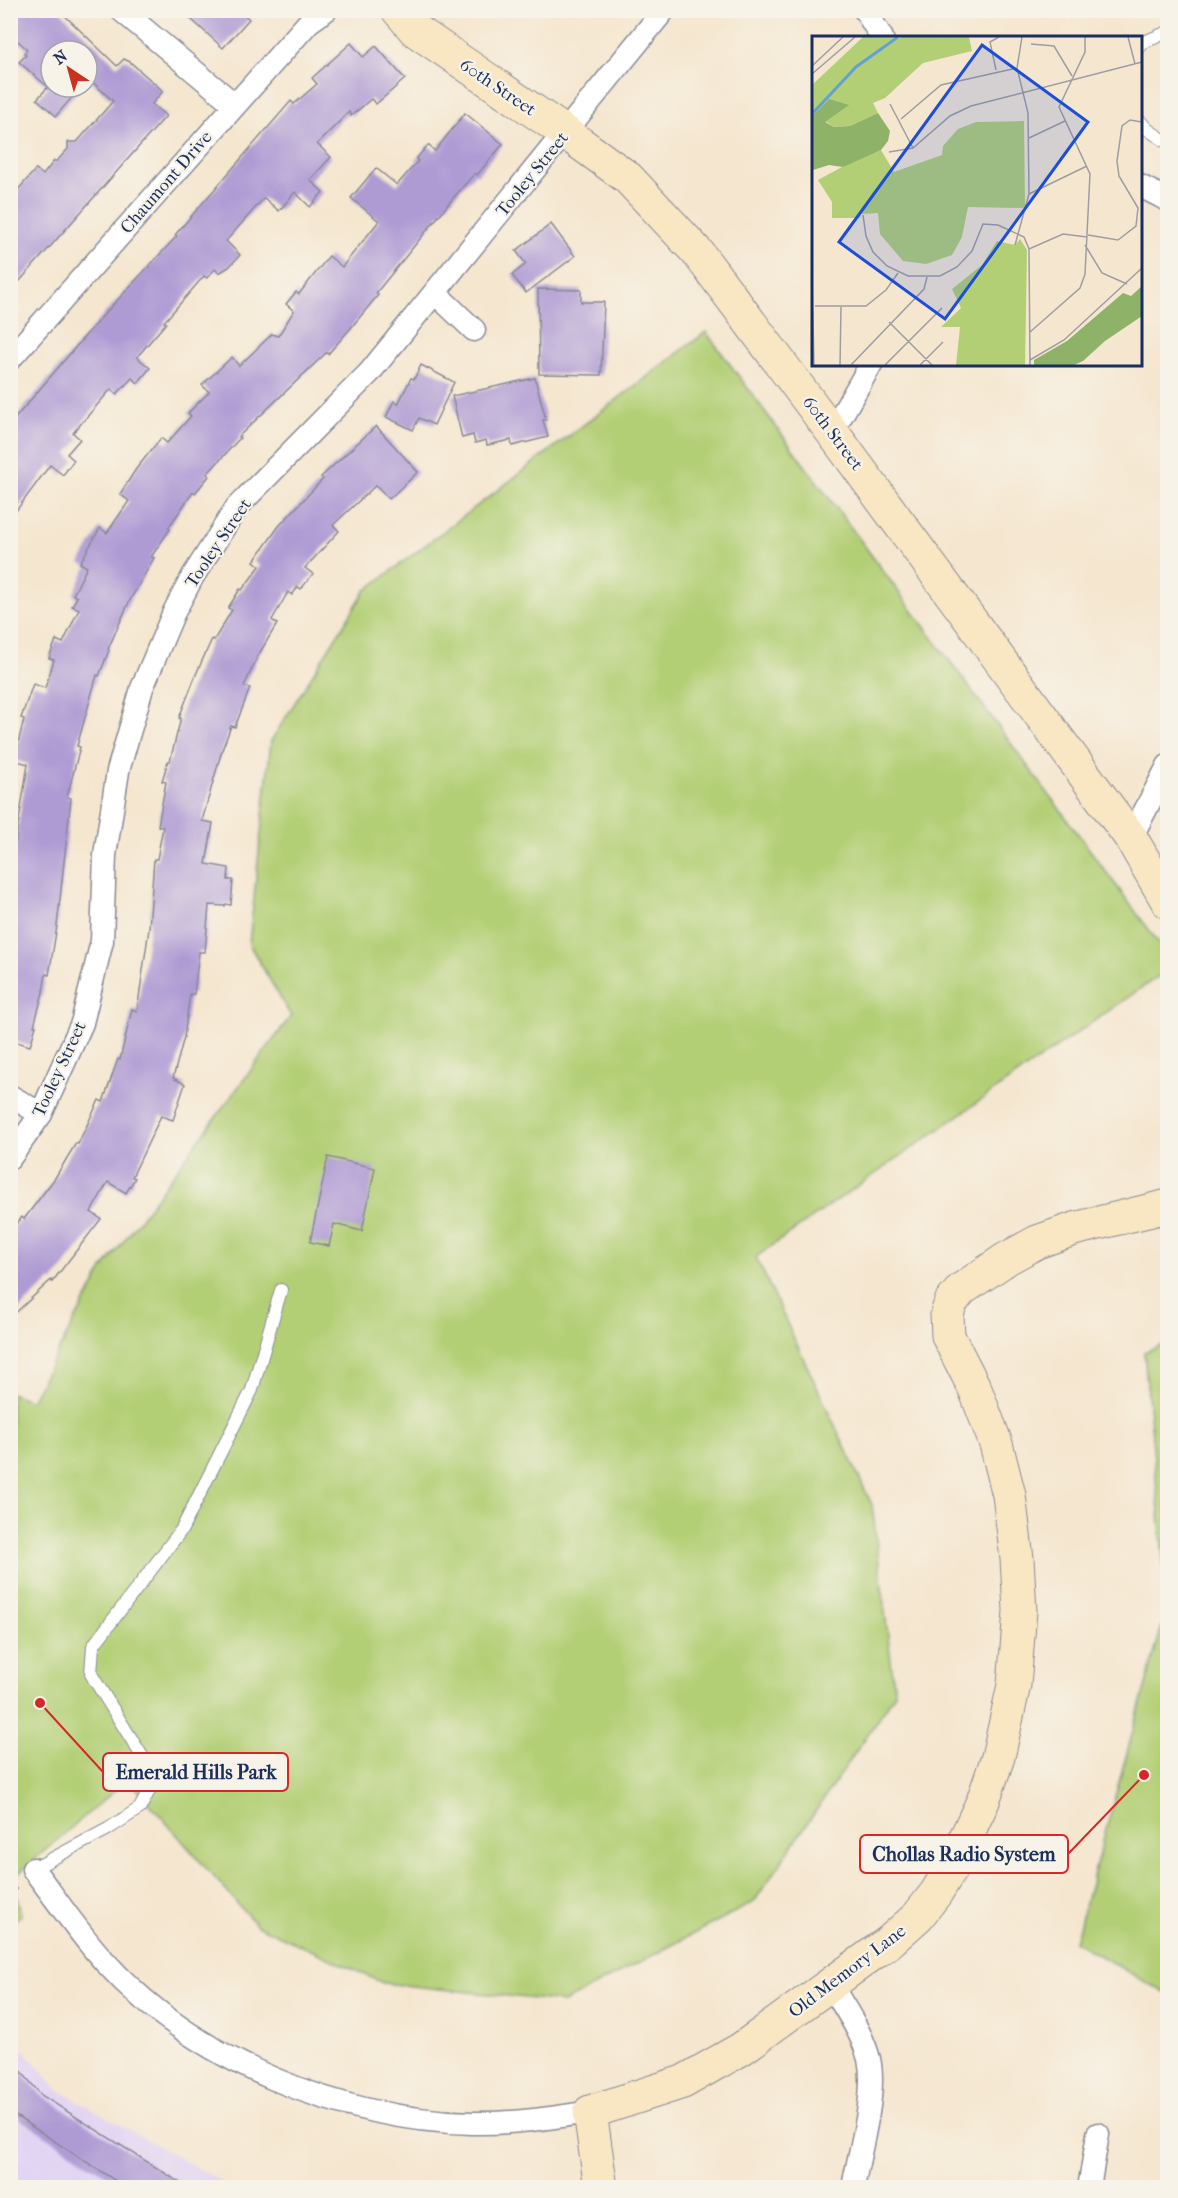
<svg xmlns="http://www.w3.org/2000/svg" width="1178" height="2198" font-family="'IM FELL French Canon',serif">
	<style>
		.built { fill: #e2d4f3 }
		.green { fill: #b3cf76; stroke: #677f6a; stroke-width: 1.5 }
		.building { fill: #af9bd4 }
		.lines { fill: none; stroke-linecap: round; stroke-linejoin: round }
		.lane-casing { stroke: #888a96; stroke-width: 14 }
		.street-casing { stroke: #888a96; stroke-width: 25 }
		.secondary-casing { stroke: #888a96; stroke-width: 35 }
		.path { stroke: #888a96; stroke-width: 4; stroke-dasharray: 1.5 4.5; stroke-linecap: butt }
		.lane { stroke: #fff; stroke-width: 12 }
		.street { stroke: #fff; stroke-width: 22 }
		.secondary { stroke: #f9e7c3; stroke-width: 33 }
		.labels { text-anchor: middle; stroke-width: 4.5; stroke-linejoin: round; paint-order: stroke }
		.street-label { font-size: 18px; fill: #1b2f5e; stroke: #f7f3e8 }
		.inset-river { fill: none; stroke: #63a1d5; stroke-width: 3 }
		.inset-road { fill: none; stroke: #9e9da2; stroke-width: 1.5 }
		.view { fill: #1d4ed8; fill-opacity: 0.15; stroke: #1d4ed8; stroke-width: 3 }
		.inset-edge { fill: none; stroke: #1b2f5e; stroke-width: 3 }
		.leader { fill: none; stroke: #d62828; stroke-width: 2 }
		.callout-dot { fill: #d62828; stroke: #f7f3e8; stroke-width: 2 }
		.callout { fill: #f7f3e8; stroke: #d62828; stroke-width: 2 }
		.callout-label { font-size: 20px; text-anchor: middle; font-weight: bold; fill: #1b2f5e }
	</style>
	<rect width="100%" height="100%" fill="#f7f3e8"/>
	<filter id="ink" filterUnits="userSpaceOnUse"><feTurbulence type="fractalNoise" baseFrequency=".0167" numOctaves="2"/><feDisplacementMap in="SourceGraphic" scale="12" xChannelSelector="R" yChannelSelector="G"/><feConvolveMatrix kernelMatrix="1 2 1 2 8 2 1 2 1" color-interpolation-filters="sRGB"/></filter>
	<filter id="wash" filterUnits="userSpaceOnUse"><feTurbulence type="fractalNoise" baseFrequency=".008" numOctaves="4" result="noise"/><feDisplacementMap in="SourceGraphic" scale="24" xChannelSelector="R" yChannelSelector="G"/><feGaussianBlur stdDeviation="1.35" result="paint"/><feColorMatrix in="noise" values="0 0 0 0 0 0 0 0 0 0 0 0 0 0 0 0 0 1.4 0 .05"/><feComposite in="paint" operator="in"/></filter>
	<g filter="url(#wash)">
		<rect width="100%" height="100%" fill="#f5e6cf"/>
		<!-- built -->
		<polygon class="built" points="10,2034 57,2089 231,2187 11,2187"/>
		<!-- green -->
		<g class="green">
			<polygon points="706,332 1167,954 1167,970 756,1257 872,1505 895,1694 754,1902 564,2002 383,1983 256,1925 128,1779 13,1878 21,1915 11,1923 11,1393 31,1401 103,1269 291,1016 249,944 271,741 365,591"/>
			<polygon points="1167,1343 1167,1598 1144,1352"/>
			<polygon points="1167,1608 1167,1994 1075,1942"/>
		</g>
		<g id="blocks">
			<!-- building -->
			<g class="building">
				<polygon points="10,10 59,10 117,66 124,59 130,62 163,91 152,104 166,116 10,292 10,199 36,169 43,175 54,161 57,161 68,149 68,142 77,142 113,101 87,77 87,51 51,51 51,87 81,87 56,116 37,99 48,87 19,62 26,55 24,53 27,49 10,34"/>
				<polygon points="181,10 239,10 249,19 223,48"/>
				<polygon points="351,43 363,57 376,46 405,79 376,104 371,99 351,116 349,112 317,144 331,157 310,180 323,192 310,207 295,192 279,211 264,198 226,241 240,255 229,267 219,273 215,269 207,278 204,276 164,322 166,323 137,357 150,368 138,383 132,378 117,394 111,389 73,433 80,439 67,454 74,460 63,475 50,465 10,519 10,424 97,322 177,236 175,235 291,101 294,104 317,84 312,78"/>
				<polygon points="465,113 503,144 477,175 475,173 454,197 376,293 378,295 350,329 328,354 326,353 238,437 240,438 207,474 209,476 195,493 193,492 168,528 170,529 151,557 154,558 129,602 108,649 109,650 99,676 97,675 77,746 80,747 67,797 71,798 57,926 49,975 46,974 43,992 34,1026 36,1026 30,1046 10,1040 10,845 15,845 28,764 14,760 24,719 21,718 33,684 45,688 54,660 49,658 56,640 63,643 79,609 72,606 77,597 73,595 87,567 80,563 100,528 107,533 129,501 120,494 136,469 161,438 167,443 191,416 188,413 209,392 202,385 232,357 239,366 272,334 278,336 294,311 286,304 296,292 299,294 329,256 342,267 379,221 351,198 376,168 397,185 418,161 416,159 428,145 435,151"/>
				<polygon points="551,224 575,256 526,293 512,275 526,264 516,251"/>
				<polygon points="538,289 581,290 581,302 604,302 601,375 539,374"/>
				<polygon points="421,365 454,382 434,425 419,418 413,430 386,417 394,401 398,404 411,378 414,379"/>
				<polygon points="535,378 546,420 543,420 548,437 512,446 511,440 487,445 486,440 475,443 473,435 462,438 452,396"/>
				<polygon points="376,426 418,472 389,499 376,485 333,525 339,531 305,568 313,574 301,589 298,587 292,595 288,592 272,620 277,624 259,654 244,686 250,688 235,727 231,726 222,750 202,821 213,823 206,864 229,868 228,880 233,880 231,905 226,904 225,906 209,905 205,952 199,952 194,994 190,994 184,1037 173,1078 185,1084 173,1120 161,1116 132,1177 135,1178 126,1193 108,1182 91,1212 101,1219 52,1282 51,1280 10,1318 10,1231 22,1217 24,1219 55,1178 76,1143 78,1144 99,1100 103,1102 118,1059 120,1060 132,1009 137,1011 149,929 154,859 157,859 163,827 158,826 166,782 162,781 168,761 170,761 181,718 179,718 197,672 212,639 214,640 232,610 228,608 240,589 242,590 260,566 254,561 279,526 323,479 321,477"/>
				<polygon points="328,1157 375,1168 362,1231 334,1224 329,1246 310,1242"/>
				<polygon points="10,2058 41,2095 187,2187 125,2187 14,2115 10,2111"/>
			</g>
		</g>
	</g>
	<g filter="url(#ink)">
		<use href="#blocks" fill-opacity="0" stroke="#888a96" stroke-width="1.5"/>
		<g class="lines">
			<!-- lane casing -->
			<g class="lane-casing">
				<g id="lane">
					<polyline points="1140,47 1144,42 1168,32"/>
					<polyline points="1140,121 1147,129 1168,143"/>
					<polyline points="33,1869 108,1829 140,1808 150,1789 145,1761 91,1674 93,1646 182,1529 252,1390 281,1290"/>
				</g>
			</g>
			<!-- street casing -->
			<g class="street-casing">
				<g id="street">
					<polyline points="121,10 235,105"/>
					<polyline points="865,10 882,38"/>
					<polyline points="1140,186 1168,200"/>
					<polyline points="435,293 474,330"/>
					<polyline points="10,359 309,22 326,10"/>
					<polyline points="832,432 871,364"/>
					<polyline points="1131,838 1168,766"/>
					<polyline points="10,1096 41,1114"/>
					<polyline points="10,1158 41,1114 82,1023 102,941 105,855 118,771 142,688 174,612 193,576 237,507 370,372 664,10"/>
					<path d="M33 1869C57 1900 79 1934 106 1963 195 2061 341 2120 472 2123 512 2124 551 2118 590 2112"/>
					<path d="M831 1985C845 2009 862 2032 869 2059 877 2094 859 2152 853 2188"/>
					<polyline points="1089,2188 1098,2134"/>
				</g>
			</g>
			<!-- secondary casing -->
			<g class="secondary-casing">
				<g id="secondary">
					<polyline points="398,10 415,30 566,133 628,178 698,253 832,432 1131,838 1168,902"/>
					<polyline points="601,2188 590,2112 683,2082 741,2049 889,1942 918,1916 936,1893 950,1870 969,1831 983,1801 998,1757 1014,1685 1020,1611 1017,1559 1009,1495 996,1444 975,1389 948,1336 947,1314 951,1302 962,1289 1006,1259 1037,1242 1074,1229 1168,1206"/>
				</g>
			</g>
			<!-- path -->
			<polyline class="path" points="10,1891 15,1890 19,1886"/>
			<!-- lane -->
			<use href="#lane" class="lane"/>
			<!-- street -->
			<use href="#street" class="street"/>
			<!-- secondary -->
			<use href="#secondary" class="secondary"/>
		</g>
	</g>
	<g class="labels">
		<!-- street labels -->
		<g class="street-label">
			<text transform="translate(498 87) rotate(34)" y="6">60th Street</text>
			<text transform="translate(532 174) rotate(-51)" y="6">Tooley Street</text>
			<text transform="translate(166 182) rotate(-49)" y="6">Chaumont Drive</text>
			<text transform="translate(833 433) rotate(53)" y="6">60th Street</text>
			<text transform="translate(218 543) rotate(-56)" y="6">Tooley Street</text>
			<text transform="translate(59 1069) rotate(-65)" y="6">Tooley Street</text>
			<text transform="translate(847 1971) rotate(-37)" y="6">Old Memory Lane</text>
		</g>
	</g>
	<!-- overview -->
	<g transform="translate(812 36)">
		<rect width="330" height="330" fill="#f5e6cf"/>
		<path d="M51 1H83L75 10 89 1H157L160 15 111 27 73 62 61 67 66 77 38 90 22 91 13 85 17 63 0 80V49ZM212 85 213 172 156 171 150 201 140 219 114 228 91 225 68 198 66 177 49 178 48 182H20V166L6 144 41 125 69 114 82 136 130 119 131 110 146 93 164 86ZM208 203 215 214 213 329H144L148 291H129L149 272 140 253 170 229 185 205 203 209Z" fill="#b3cf76"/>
		<path d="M17 63 37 69 13 86 22 91 38 90 66 77 78 95 76 105 69 114 31 131 17 129 1 134 0 80ZM330 250V280L293 305 271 325 262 329H222V324L255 305 311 257 319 260Z" fill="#8eb267"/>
		<path class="inset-river" d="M0 78 44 31 86 1"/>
		<path class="inset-road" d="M316 1 323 28M219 8 242 10 260 40M0 30 31 1M184 34 178 6 187 1M0 38 43 1M78 68 101 112M89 83 129 49 205 32M217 102 253 85M77 116 101 112 138 80 159 70 330 26M217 158 275 130M51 179 54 200 61 216 75 230 96 240H128L145 231 160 215 171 188 186 189 212 201 217 213 218 329M276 199 306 204 324 190 326 172 307 140 305 125 310 90 318 84 330 86M203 209 217 158 216 77 205 32 210 1M273 209 290 237 315 248M217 213 251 198 275 201M0 242 2 329M3 270H54L74 254 86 237M77 286 120 329M218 296 268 252 273 238 278 138 247 71 273 16V1M218 324 252 304 330 232M28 329 29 271M39 329 112 253 115 241M73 329 130 272M108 329 131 306"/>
		<path class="view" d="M170 9 276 86 133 283 27 206Z"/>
		<rect width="330" height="330" class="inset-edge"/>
	</g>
	<!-- callouts -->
	<path class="leader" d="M40 1703L103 1772M1144 1775L1068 1854"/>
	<g class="callout-dot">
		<circle cx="40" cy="1703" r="6"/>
		<circle cx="1144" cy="1775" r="6"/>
	</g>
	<g class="callout">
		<rect x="103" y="1753" width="185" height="38" rx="6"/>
		<rect x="860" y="1835" width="208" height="38" rx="6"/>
	</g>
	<g class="callout-label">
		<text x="196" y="1779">Emerald Hills Park</text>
		<text x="964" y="1861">Chollas Radio System</text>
	</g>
	<!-- margin -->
	<rect width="1178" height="2198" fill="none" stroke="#f7f3e8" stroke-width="36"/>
	<!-- north arrow -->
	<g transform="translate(69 69) rotate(324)"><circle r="28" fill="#f7f3e8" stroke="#9fa5b1" stroke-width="1.5"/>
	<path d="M0-4.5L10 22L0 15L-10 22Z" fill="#c8321e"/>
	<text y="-9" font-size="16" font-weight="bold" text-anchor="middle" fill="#1b2f5e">N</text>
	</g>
</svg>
